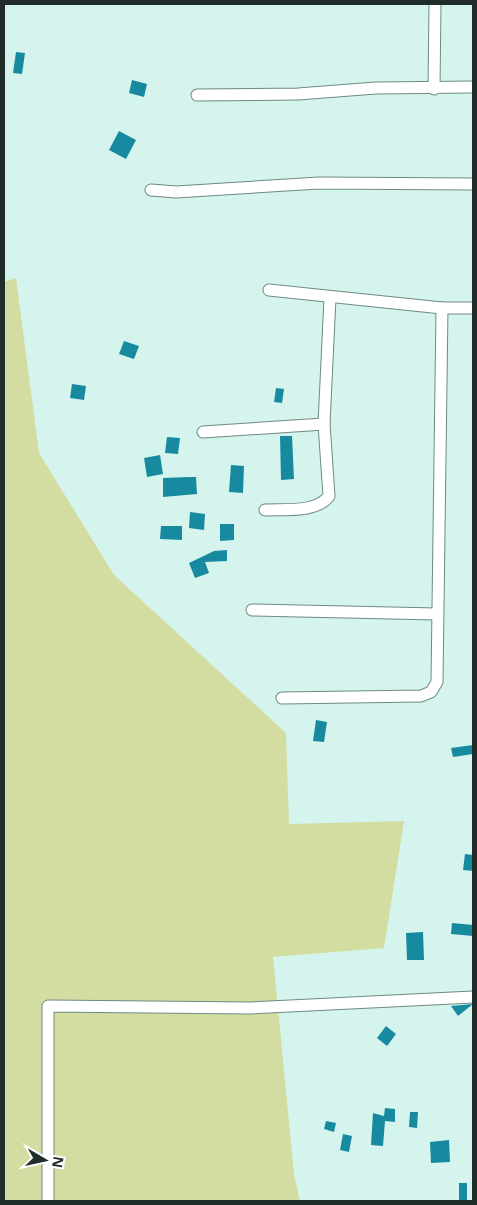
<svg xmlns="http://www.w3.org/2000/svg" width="477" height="1205" font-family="'Open Sans',sans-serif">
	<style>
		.green { fill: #d3dda1 }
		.building { fill: #178aa0 }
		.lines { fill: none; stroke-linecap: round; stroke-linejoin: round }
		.minor-casing { stroke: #6e8a85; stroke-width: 13 }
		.minor { stroke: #fff; stroke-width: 11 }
	</style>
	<rect width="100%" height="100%" fill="#d5f4ee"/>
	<!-- green -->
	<polygon class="green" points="16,278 39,453 114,575 286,733 289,824 404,821 384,948 273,957 294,1174 300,1201 4,1201 4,282"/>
	<!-- building -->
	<g class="building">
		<polygon points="16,52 25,53 22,74 13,73"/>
		<polygon points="132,80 147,84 144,97 129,93"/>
		<polygon points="119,131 136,140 126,159 109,150"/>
		<polygon points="124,341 139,346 134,359 119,354"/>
		<polygon points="72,384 86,386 84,400 70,398"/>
		<polygon points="276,388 284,389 282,403 274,402"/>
		<polygon points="280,436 292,436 294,479 281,480"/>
		<polygon points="167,437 180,438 178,454 165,453"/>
		<polygon points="160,455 163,474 147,477 144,458"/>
		<polygon points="231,465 244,466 243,493 229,492"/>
		<polygon points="188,477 196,477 197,494 163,497 163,478"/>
		<polygon points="190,512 205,514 204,530 189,528"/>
		<polygon points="220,524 234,524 234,540 220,541"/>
		<polygon points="161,526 182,526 182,540 160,539"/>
		<polygon points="227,550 227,561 205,562 209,573 195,578 189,563 214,551"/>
		<polygon points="316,720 327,722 324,742 313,741"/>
		<polygon points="473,745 473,754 453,757 451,748"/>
		<polygon points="465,854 473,855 473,871 463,870"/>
		<polygon points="452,923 473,925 473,936 451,934"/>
		<polygon points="423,932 424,960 407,960 406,933"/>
		<polygon points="473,1004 458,1016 451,1006"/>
		<polygon points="386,1026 396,1034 387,1046 377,1038"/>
		<polygon points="385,1108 395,1109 395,1122 385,1121 383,1146 371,1145 373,1113 384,1116"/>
		<polygon points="410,1112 418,1112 417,1128 409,1127"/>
		<polygon points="326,1121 336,1123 334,1132 324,1129"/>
		<polygon points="343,1134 352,1136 349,1152 340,1150"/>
		<polygon points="449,1140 450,1162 431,1163 430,1142"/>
		<rect x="459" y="1183" width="8" height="18"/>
	</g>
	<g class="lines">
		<!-- minor casing -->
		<g class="minor-casing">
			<g id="minor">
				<polyline points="434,89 435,4"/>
				<polyline points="197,95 298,94 376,88 473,87"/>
				<polyline points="151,190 176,192 319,183 473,184"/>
				<polyline points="269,290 442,308 473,308"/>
				<polyline points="203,432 324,424"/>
				<path d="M265 510C285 509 317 513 329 496L324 424 330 298"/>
				<polyline points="252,610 437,614"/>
				<polyline points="282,698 421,696 431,692 437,682 442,308"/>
				<polyline points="48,1201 48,1006 250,1008 473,997"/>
			</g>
		</g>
		<!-- minor -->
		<use href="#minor" class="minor"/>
	</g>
	<!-- border -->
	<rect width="477" height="1205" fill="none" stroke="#212d2b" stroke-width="10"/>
	<!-- north arrow -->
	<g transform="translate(45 1160) rotate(99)" stroke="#ffffff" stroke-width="4" paint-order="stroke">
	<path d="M0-4L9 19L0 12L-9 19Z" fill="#212d2b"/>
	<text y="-8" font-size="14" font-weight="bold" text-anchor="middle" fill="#212d2b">N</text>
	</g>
</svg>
